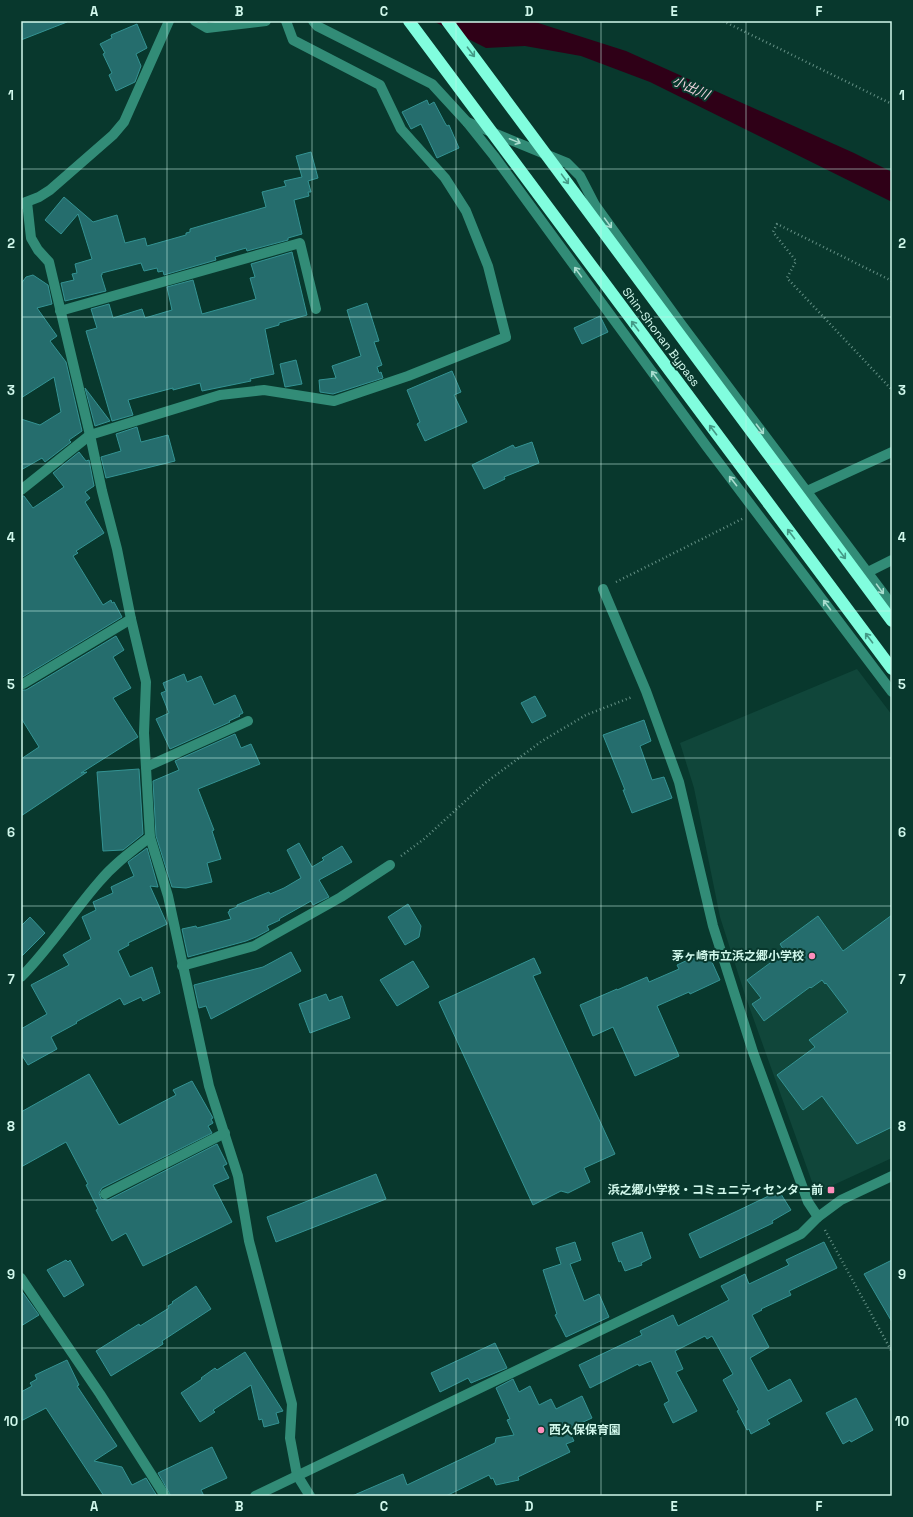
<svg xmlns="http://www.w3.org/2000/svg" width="913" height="1517" font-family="'Space Grotesk','Noto Sans JP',sans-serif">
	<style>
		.built { fill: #10463a }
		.water { fill: #2f0017 }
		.building { fill: #256d6d; stroke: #349393 }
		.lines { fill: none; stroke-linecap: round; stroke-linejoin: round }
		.path { stroke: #659186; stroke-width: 2.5; stroke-dasharray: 1 3; stroke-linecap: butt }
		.minor { stroke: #328c77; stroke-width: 10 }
		.highway-bridge { stroke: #81fdde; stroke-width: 12 }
		.oneway { stroke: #449a86 }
		.oneway2 { stroke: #a9ddcf }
		.grid { fill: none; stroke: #d1f8ec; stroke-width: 1; stroke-opacity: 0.55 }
		.poi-dot { fill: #fe8ebc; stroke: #08382d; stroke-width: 1.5 }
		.labels { text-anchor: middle; stroke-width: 4; stroke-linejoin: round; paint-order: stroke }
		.street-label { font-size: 12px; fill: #d1f8ec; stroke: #08382d }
		.poi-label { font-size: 12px; font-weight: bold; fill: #d1f8ec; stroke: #08382d; text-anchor: end }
		.water-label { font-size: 13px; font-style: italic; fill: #efd3dd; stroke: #08382d }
		.neatline { fill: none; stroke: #d1f8ec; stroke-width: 1.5 }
		.grid-label { font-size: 13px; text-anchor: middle; font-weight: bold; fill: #d1f8ec }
	</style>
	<rect width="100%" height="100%" fill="#08382d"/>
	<!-- built -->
	<polygon class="built" points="857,669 892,715 892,1158 816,1193 745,995 720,917 694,788 680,743"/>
	<!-- water -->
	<polygon class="water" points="433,21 532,21 626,51 854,153 892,172 892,202 650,82 581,56 525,46 486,48"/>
	<!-- building -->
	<g class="building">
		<polygon points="21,21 66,21 67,22 21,40"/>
		<polygon points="137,24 147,48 136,54 141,66 135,82 116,91 109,75 112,73 103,54 105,53 100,44 112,38 111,35"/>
		<polygon points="427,100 429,105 434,102 445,123 447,126 449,125 459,148 437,158 421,124 411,129 402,112"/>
		<polygon points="311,152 318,178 308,181 311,192 308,192 309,196 294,200 302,234 288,238 288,240 247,251 246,248 215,257 216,260 164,275 163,271 158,272 157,268 144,271 141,263 102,273 102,275 101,275 106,291 65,301 61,283 74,280 72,274 77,273 75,264 92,259 78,214 61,234 45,220 64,197 93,222 117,215 125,243 145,238 147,246 186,235 186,233 190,232 190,229 266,207 262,192 286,186 284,181 302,177 296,156"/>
		<polygon points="292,252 307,315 279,323 279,325 265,329 274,374 250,379 251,381 202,391 200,383 173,390 173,388 128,400 133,415 112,421 86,331 97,328 91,309 109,304 113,318 142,309 145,318 172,310 167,287 193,280 202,314 256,299 250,278 255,277 251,264"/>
		<polygon points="33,275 48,285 52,304 37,308 57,336 50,341 66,362 82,431 69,440 71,442 45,462 42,458 21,470 21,419 40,425 61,412 54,377 21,398 21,284 26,277"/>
		<polygon points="367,303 379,341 374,342 382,365 377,367 379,373 381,372 383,378 333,394 320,392 319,380 336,378 332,366 361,356 347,310"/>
		<polygon points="600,316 608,332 582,344 574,328"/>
		<polygon points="296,360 302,384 285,387 280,364"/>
		<polygon points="452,371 461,392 454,395 467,422 425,441 417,424 420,422 407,390"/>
		<polygon points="85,388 110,421 95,426"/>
		<polygon points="137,427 141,442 168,435 175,461 106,478 101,457 121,451 116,434"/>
		<polygon points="532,442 539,463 504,477 505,479 484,489 472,465 513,445 515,448"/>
		<polygon points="79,452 86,461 89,460 94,486 85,492 90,498 85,502 104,533 76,551 78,553 73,556 103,605 111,600 112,603 114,602 122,617 21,678 21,496 24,496 33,508 64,487 53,473"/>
		<polygon points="116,636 124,650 113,657 131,688 113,698 138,737 81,773 87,772 21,816 21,759 39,747 21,718 21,690 26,690"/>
		<polygon points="184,674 187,682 201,676 214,705 235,695 243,713 239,715 240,716 229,721 230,722 170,749 156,719 169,713 161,693 166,691 163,683"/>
		<polygon points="535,696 546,716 532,723 521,703"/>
		<polygon points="644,720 651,741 640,746 652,780 664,777 672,798 632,813 623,790 625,790 603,735"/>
		<polygon points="235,734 241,748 251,744 260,764 198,789 214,830 212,831 221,859 207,863 212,882 186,888 172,887 156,836 153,781 179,770 175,761"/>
		<polygon points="139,769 143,834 123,850 103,851 97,772"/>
		<polygon points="299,843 312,867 324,860 322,858 342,846 352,862 319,880 329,897 313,905 311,901 279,919 280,920 267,926 269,930 256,937 246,941 188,957 182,929 196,926 197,928 231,919 228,912 230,911 229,910 237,907 237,905 269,892 270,894 284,888 301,878 287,850"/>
		<polygon points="147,848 158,887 150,886 167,924 128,943 129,945 118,951 130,977 152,967 160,993 143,1001 141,997 124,1005 120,998 76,1022 77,1023 51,1037 57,1049 28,1065 21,1054 21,1029 47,1014 31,985 69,965 63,955 91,939 82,917 96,910 93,902 113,893 111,887 134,876 128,862"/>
		<polygon points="408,904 421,926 419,937 405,945 388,917"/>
		<polygon points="892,915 892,1127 857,1144 822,1096 803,1110 777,1075 815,1047 809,1040 848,1012 826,983 825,984 822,980 811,988 810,987 764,1021 752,1004 761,998 747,980 785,952 780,944 818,916 843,951"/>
		<polygon points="30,917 45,933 21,957 21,926"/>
		<polygon points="707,951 720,980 690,994 689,992 657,1006 679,1056 635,1076 613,1027 593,1036 580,1005 617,989 617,990 647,977 649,982 679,969 677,965"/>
		<polygon points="291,952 301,971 211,1019 206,1006 199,1008 194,985 263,967"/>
		<polygon points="534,958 541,973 533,976 615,1154 584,1168 590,1182 568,1193 561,1191 533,1205 439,1002"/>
		<polygon points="413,961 429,987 397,1006 380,980"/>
		<polygon points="326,994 329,1001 342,996 350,1018 310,1033 299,1004"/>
		<polygon points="89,1074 119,1125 176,1095 173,1090 192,1081 213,1118 211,1119 213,1123 208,1126 212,1133 102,1188 99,1193 101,1199 108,1200 217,1144 227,1164 223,1166 229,1178 213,1185 232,1222 143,1266 126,1233 112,1241 96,1210 98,1209 86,1185 88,1184 66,1142 21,1167 21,1112"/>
		<polygon points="376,1174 386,1199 276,1242 267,1217"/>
		<polygon points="779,1191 791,1210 772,1221 773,1223 700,1258 689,1234"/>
		<polygon points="642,1232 651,1258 641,1263 642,1265 625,1271 621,1261 619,1262 612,1243"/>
		<polygon points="575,1242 581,1260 570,1264 584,1301 599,1294 609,1317 566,1337 555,1315 557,1314 543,1270 561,1264 556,1248"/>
		<polygon points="824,1242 837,1268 789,1291 791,1295 761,1309 762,1310 752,1315 769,1347 750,1358 768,1391 790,1379 802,1401 767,1420 770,1424 751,1434 749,1429 747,1430 737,1411 739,1410 723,1380 733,1374 712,1336 707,1339 705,1336 675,1351 683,1369 676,1372 697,1411 673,1423 664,1404 669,1401 651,1361 639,1366 638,1364 590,1388 579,1365 642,1335 640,1331 673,1315 678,1326 729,1300 721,1286 745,1274 749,1284 789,1265 786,1260"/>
		<polygon points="66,1260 68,1262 70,1260 84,1285 64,1297 47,1270"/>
		<polygon points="892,1260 892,1322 864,1274"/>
		<polygon points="196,1286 211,1309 162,1341 163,1344 111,1376 96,1351 139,1324 140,1326 169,1308 168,1306 173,1303 172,1302"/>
		<polygon points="21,1290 39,1315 21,1326"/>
		<polygon points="495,1343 507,1368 471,1383 468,1378 440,1392 431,1373"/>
		<polygon points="245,1352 283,1411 276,1413 279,1423 264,1427 262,1419 259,1420 251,1385 213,1410 215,1412 200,1422 181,1393 202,1379 201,1378 215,1368 217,1370"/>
		<polygon points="67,1360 79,1385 77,1386 117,1446 94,1461 122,1467 132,1485 146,1478 157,1496 104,1496 46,1408 21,1421 21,1392 32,1386 30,1383 37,1379 35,1375"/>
		<polygon points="513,1379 519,1392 530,1386 539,1405 551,1399 556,1409 582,1396 592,1418 568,1429 574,1441 566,1444 570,1452 518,1477 519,1480 496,1485 493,1478 491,1479 489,1475 446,1496 352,1496 403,1474 407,1485 495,1443 496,1438 514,1435 507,1420 510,1419 496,1388"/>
		<polygon points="856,1398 873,1430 851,1442 850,1440 843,1444 826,1413"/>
		<polygon points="212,1447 227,1478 201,1490 204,1496 171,1496 158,1473"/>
	</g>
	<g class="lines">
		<!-- path -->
		<g class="path">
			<polyline points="723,21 892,104"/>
			<polyline points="892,281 777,224 773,232 796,261 787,278 892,390"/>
			<polyline points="616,582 744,518"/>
			<polyline points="401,856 424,839 485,783 542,741 586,715 632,697"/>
			<polyline points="825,1230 892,1352"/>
		</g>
		<!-- minor -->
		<g class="minor">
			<polyline points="195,21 207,28 266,21"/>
			<polyline points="313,21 317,26 432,84 466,121 494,156 707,447 892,692"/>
			<polyline points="467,122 567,163 580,176 595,205 681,324 892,605"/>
			<polyline points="27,202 31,238 38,250 49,262 90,435 102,491 117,549 131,619 146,682 144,733 150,837 168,896 209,1086 238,1176 249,1241 292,1404 290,1438 297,1475 310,1496"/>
			<polyline points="21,204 39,197 50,190 113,135 124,122 169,21"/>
			<polyline points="60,311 300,243 316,309"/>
			<polyline points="21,490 90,435 220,395 264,390 334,401 408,376 506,337 488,266 466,211 445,178 401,129 380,85 293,40 286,21"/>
			<polyline points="807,491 892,452"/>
			<polyline points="868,572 892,560"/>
			<polyline points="603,589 646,691 679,782 713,926 753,1052 808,1202 818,1217"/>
			<polyline points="23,684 131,619"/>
			<polyline points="146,767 248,721"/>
			<polyline points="182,966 254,946 341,897 390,865"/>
			<path d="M21 977C50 948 72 913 99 882 114 864 132 851 150 837"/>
			<polyline points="105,1194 225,1133"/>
			<polyline points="21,1278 100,1394 165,1496"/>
			<polyline points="255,1496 801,1234 818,1217 841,1200 892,1176"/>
		</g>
		<!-- highway-bridge -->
		<g class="highway-bridge">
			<polyline points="409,21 892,669"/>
			<polyline points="447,21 892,621"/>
		</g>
	</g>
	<!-- one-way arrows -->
	<defs><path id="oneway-shaft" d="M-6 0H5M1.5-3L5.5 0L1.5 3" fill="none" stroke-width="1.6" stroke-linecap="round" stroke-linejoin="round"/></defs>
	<g class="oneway">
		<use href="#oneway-shaft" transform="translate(471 52) rotate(53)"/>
		<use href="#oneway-shaft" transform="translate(565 179) rotate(54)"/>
		<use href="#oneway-shaft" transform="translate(635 326) rotate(-127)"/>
		<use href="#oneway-shaft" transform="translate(713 430) rotate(-127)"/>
		<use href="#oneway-shaft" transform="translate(791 534) rotate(-127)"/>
		<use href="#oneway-shaft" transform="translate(842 554) rotate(53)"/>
		<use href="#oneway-shaft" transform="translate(869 638) rotate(-127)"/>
	</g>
	<g class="oneway2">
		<use href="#oneway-shaft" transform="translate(515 141) rotate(22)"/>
		<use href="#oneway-shaft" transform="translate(608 223) rotate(54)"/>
		<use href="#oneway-shaft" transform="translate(578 272) rotate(-126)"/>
		<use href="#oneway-shaft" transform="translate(655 376) rotate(-126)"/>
		<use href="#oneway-shaft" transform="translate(760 429) rotate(53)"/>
		<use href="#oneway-shaft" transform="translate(733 481) rotate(-128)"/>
		<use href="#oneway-shaft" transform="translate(880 589) rotate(54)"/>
		<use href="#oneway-shaft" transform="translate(827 605) rotate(-127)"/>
	</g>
	<!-- grid -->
	<path class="grid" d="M167 21V1496M312 21V1496M456 21V1496M601 21V1496M746 21V1496M21 169H892M21 317H892M21 464H892M21 611H892M21 758H892M21 906H892M21 1053H892M21 1200H892M21 1348H892"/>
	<!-- markers -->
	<g class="poi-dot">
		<circle cx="812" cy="956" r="4"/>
		<rect x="827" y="1186" width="8" height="8" rx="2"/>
		<circle cx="541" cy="1430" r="4"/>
	</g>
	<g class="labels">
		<!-- street labels -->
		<g class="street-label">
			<text transform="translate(661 337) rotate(53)" y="4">Shin-Shonan Bypass</text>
		</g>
		<!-- poi labels -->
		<g class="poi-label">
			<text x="804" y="960">茅ヶ崎市立浜之郷小学校</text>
			<text x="823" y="1194">浜之郷小学校・コミュニティセンター前</text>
			<text x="549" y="1434" text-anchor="start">西久保保育園</text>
		</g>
		<!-- water labels -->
		<g class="water-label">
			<text transform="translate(691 87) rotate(24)" y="5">小出川</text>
		</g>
	</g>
	<!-- border -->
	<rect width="913" height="1517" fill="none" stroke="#08382d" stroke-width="44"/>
	<rect x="22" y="22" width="869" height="1473" class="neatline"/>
	<g class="grid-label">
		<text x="94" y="16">A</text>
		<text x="239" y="16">B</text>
		<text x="384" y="16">C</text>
		<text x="529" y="16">D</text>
		<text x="674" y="16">E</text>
		<text x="819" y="16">F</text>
		<text x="11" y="100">1</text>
		<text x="902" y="100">1</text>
		<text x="11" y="248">2</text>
		<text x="902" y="248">2</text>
		<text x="11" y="395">3</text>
		<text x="902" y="395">3</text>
		<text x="11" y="542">4</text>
		<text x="902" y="542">4</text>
		<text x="11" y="689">5</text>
		<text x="902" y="689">5</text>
		<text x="11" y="837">6</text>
		<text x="902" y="837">6</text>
		<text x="11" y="984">7</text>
		<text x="902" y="984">7</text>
		<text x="11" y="1131">8</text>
		<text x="902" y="1131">8</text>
		<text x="11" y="1279">9</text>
		<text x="902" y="1279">9</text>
		<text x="11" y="1426">10</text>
		<text x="902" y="1426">10</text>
		<text x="94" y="1511">A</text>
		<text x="239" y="1511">B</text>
		<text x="384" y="1511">C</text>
		<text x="529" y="1511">D</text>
		<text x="674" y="1511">E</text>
		<text x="819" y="1511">F</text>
	</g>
</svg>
